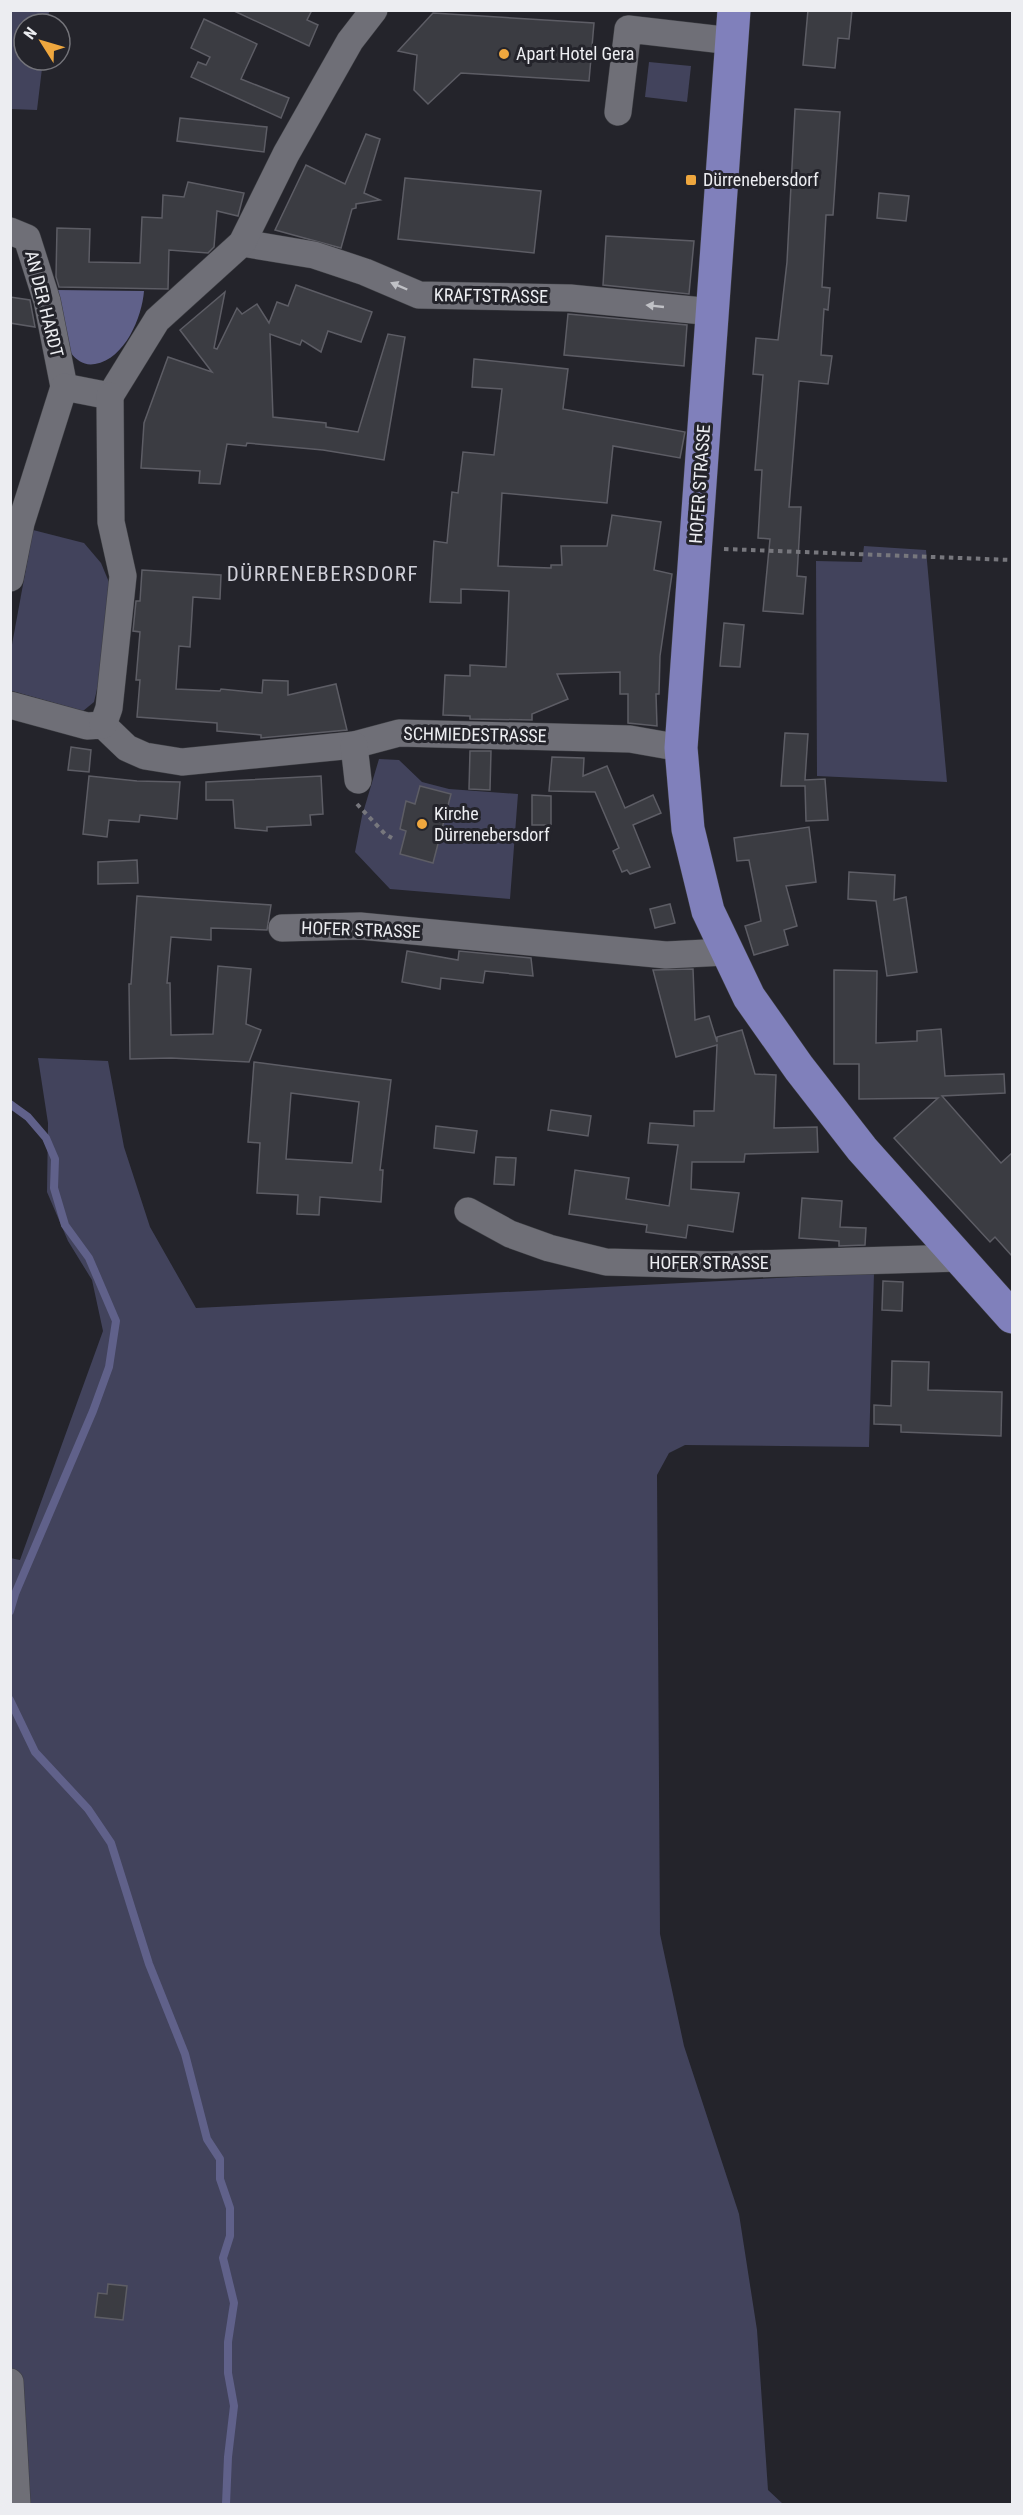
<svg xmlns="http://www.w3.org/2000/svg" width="1023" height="2515" font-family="'Roboto Condensed',sans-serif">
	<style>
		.green { fill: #42435c }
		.water { fill: #60618a }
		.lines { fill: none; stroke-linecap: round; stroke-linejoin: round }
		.stream { stroke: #60618a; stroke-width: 8 }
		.building { fill: #3b3c42; stroke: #5d5d65; stroke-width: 1.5; fill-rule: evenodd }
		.minor-casing { stroke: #3e3f44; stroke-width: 28 }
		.major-casing { stroke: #3e3f44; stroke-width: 34 }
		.path { stroke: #77777d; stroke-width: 4; stroke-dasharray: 4.5 4.5; stroke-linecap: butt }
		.minor { stroke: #6f6f77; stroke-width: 27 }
		.major { stroke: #8080bb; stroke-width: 33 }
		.oneway { fill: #c0c1c6 }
		.poi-dot { fill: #efa73e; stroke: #24242b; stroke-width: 2 }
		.labels { text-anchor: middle; stroke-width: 6; stroke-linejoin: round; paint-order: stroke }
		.poi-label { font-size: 18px; fill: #ecedf1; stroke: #24242b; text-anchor: start }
		.street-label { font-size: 18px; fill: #ecedf1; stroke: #24242b }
		.quarter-label { font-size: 21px; letter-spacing: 1.5px; fill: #cfcfd8; stroke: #24242b }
	</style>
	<rect width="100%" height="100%" fill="#24242b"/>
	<!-- green -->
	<g class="green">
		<polygon points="11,10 49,11 48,24 24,24 24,60 43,60 37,110 11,109"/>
		<polygon points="649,62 691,66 687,102 645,97"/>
		<polygon points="33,530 84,543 101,563 111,587 100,676 94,702 83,711 12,691 11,650"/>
		<polygon points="864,546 926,550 947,782 817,776 816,561 862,562"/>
		<polygon points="379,759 399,760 422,782 449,789 518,794 510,899 390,889 355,852 362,816"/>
		<polygon points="38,1058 108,1061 124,1147 150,1227 196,1308 874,1273 869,1447 685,1445 669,1453 657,1475 660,1934 684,2046 739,2214 757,2330 768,2490 783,2504 11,2504 10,1558 20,1560 103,1331 92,1280 68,1241 47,1192 48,1123"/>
	</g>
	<!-- water -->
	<path class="water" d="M56 290 144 291C142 317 125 359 95 364 85 366 77 361 71 353 64 343 59 304 56 290Z"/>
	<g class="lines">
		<!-- stream -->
		<g class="stream">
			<polyline points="10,1104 28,1117 46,1138 55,1159 54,1188 65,1225 89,1258 116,1321 109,1367 93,1411 15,1594 10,1611"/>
			<polyline points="10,1700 35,1752 88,1809 111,1843 149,1964 185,2054 207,2139 220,2159 220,2179 230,2208 230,2236 223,2258 234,2303 228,2342 228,2373 234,2406 228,2457 226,2504"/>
		</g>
	</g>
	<!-- building -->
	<g class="building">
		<polygon points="232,10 312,10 307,20 318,25 309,46"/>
		<polygon points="808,10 852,10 849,39 838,38 835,68 803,65"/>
		<polygon points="433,13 594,23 589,81 461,73 428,104 414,90 417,55 398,51"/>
		<polygon points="204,19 257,44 241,79 289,98 281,118 191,77 198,62 206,65 210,57 191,48"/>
		<polygon points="795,109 840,112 833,215 826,215 822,287 830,288 828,310 824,309 821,355 832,356 828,384 799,381 789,507 801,507 797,576 806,577 803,614 763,611 770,539 758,538 762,470 755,470 763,375 753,374 756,338 778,340 787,262"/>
		<polygon points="180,118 267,127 264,152 177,141"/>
		<polygon points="366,134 380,139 364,193 380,200 356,204 356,208 352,209 341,248 275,230 306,165 345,184"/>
		<polygon points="405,178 541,191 534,253 398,239"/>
		<polygon points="188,182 244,193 238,216 217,211 214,247 208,253 169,250 168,289 59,287 56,277 57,228 90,229 89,262 140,263 142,217 162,218 163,195 184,197"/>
		<polygon points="879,193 909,196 906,221 877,218"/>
		<polygon points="606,236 694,241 689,294 603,285"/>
		<polygon points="296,285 372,312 361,342 328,331 321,352 302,340 300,345 270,334 273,417 326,423 326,427 358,432 388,334 405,337 384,460 323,450 247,443 246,446 227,444 220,484 199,483 200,471 141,468 144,423 168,357 212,372 180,330 225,292 214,348 217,349 237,308 242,314 257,304 269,323 277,302 288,306"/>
		<polygon points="10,297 30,300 35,327 10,323"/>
		<polygon points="568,314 687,325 684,366 564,355"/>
		<polygon points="474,359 568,369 563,409 685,432 680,458 613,446 607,503 502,493 498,566 551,568 551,565 562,565 561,546 607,546 612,515 661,522 654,570 672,574 660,656 659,694 656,694 657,726 628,723 628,694 620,694 620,672 557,674 568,699 532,714 532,720 470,719 470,716 443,715 445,675 470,676 470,665 506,667 509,591 461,589 461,603 430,602 434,541 447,543 452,492 458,493 463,452 494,455 502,389 472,387"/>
		<polygon points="142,570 221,575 220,599 193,597 190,647 179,646 176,689 220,691 221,689 262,693 263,680 288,681 288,695 336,684 347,730 261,738 261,735 217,731 217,723 137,717 140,680 136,680 140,632 133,631 136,601 140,601"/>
		<polygon points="724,623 744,625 740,667 720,666"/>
		<polygon points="785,733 808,734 805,780 825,779 828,820 806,821 805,786 781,786"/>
		<polygon points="71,747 91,750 89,772 68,770"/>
		<polygon points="470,751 491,751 490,790 469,789"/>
		<polygon points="552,757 584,758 583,776 607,766 625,808 653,795 661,813 633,825 650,867 630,874 627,870 622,872 613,851 619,848 595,792 549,791"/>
		<polygon points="89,776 137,781 180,782 177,819 140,815 139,822 109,820 107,837 83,834"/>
		<polygon points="321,776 323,814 310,815 311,825 267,827 267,831 235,828 233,800 206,800 206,782"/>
		<polygon points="420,786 451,794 433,863 400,854 406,831 400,829 406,801 415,804"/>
		<polygon points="532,795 551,796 551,825 532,825"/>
		<polygon points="809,827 816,882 786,886 797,926 784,930 788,945 754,955 745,926 761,921 749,860 737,861 734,838"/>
		<polygon points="137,860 138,883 98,884 98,862"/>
		<polygon points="849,872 895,875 894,900 906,897 917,972 887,976 876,901 848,899"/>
		<polygon points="137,896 271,905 267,930 211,928 211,940 171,937 167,983 170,983 171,1035 213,1034 218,966 251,969 246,1024 261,1030 249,1062 171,1058 130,1059 129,984 131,984"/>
		<polygon points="670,904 675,923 655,928 650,909"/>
		<polygon points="407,951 458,960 459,951 531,958 533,976 485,971 483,983 441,978 440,989 402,982"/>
		<polygon points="693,969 695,1020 709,1016 717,1042 717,1037 742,1030 755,1074 776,1075 774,1128 817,1127 818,1152 745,1154 744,1162 692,1162 691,1189 739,1193 733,1232 688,1225 686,1238 646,1232 647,1225 569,1214 575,1170 629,1178 626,1199 669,1206 678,1145 648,1143 650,1123 694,1126 694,1111 714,1111 717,1045 676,1057 653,970"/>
		<polygon points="834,970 877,971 876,1043 917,1041 917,1031 941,1029 945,1076 1004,1074 1005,1093 942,1096 1001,1163 1012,1153 1012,1256 995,1237 990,1242 894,1138 938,1098 859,1099 859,1064 834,1064"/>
		<path d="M254 1062 391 1080 380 1170H383L381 1202 320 1197 319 1215 297 1214 298 1195 257 1193 260 1143 248 1142ZM291 1093 359 1102 352 1163 286 1159Z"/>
		<polygon points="551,1110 591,1116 588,1136 548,1130"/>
		<polygon points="436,1126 477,1131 474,1153 434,1148"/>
		<polygon points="496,1157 516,1158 514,1185 494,1184"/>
		<polygon points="802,1198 842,1201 840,1227 866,1228 865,1245 839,1246 839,1241 799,1238"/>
		<polygon points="883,1281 903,1282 902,1311 882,1310"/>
		<polygon points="892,1361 929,1362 928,1390 1002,1392 1001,1436 901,1432 901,1425 874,1424 874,1405 891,1406"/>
		<polygon points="108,2284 127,2286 123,2320 95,2317 98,2293 107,2294"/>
	</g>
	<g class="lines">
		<!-- minor casing -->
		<g class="minor-casing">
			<g id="minor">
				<polyline points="618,112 628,29 732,41"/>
				<polyline points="10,231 27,238 47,301 64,387"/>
				<polyline points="242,243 314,255 365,272 419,295 570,298 713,312"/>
				<polyline points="10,578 21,523 64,387 110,396 157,320 242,243 286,154 350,41 374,10"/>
				<polyline points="10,705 87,726 103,725 127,748 145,756 182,762 354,745 399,733 630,739 681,748"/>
				<polyline points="103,725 109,708 123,576 111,522 110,396"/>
				<polyline points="354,745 358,780"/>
				<polyline points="282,928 360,926 666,955 726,952"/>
				<polyline points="468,1211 510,1234 549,1248 606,1262 715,1265 960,1258"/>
				<polyline points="10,2382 17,2504"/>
			</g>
		</g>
		<!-- major casing -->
		<g class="major-casing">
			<polyline id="major" points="734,10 681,748 688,829 708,911 749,997 799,1068 862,1149 1012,1317"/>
		</g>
		<!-- path -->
		<g class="path">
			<polyline points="724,549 1012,560"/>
			<polyline points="357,804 385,834 392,838"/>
		</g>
		<!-- minor -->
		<use href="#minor" class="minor"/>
		<!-- major -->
		<use href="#major" class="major"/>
	</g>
	<!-- one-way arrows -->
	<defs><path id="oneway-solid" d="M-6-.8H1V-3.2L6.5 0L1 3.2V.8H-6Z" transform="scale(1.5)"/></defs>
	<g class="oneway">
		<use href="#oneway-solid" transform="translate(399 286) rotate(-157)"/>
		<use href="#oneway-solid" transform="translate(655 306) rotate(-174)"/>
	</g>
	<!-- markers -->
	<g class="poi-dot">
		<circle cx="504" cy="54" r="6"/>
		<rect x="685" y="174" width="12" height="12" rx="3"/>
		<circle cx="422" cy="824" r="6"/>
	</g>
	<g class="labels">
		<!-- poi labels -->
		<g class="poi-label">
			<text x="516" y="60">Apart Hotel Gera</text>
			<text x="703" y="186">Dürrenebersdorf</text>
			<text x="434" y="820">Kirche<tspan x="434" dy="21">Dürrenebersdorf</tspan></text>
		</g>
		<!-- street labels -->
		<g class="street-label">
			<text transform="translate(491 296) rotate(1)" y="6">KRAFTSTRASSE</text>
			<text transform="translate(44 304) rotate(76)" y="6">AN DER HARDT</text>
			<text transform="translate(700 484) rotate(-86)" y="6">HOFER STRASSE</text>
			<text transform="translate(475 735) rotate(1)" y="6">SCHMIEDESTRASSE</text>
			<text transform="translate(361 930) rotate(2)" y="6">HOFER STRASSE</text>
			<text x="709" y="1269">HOFER STRASSE</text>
		</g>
		<!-- quarter labels -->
		<g class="quarter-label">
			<text x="323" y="581">DÜRRENEBERSDORF</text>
		</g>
	</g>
	<!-- border -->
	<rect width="1023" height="2515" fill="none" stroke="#ecedf1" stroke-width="24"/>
	<!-- north arrow -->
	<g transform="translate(42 42) rotate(307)"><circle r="28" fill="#24242b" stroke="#74747a" stroke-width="1.5"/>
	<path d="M0-4.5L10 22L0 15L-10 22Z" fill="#efa73e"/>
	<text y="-9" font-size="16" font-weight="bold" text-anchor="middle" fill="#ecedf1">N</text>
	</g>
</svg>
